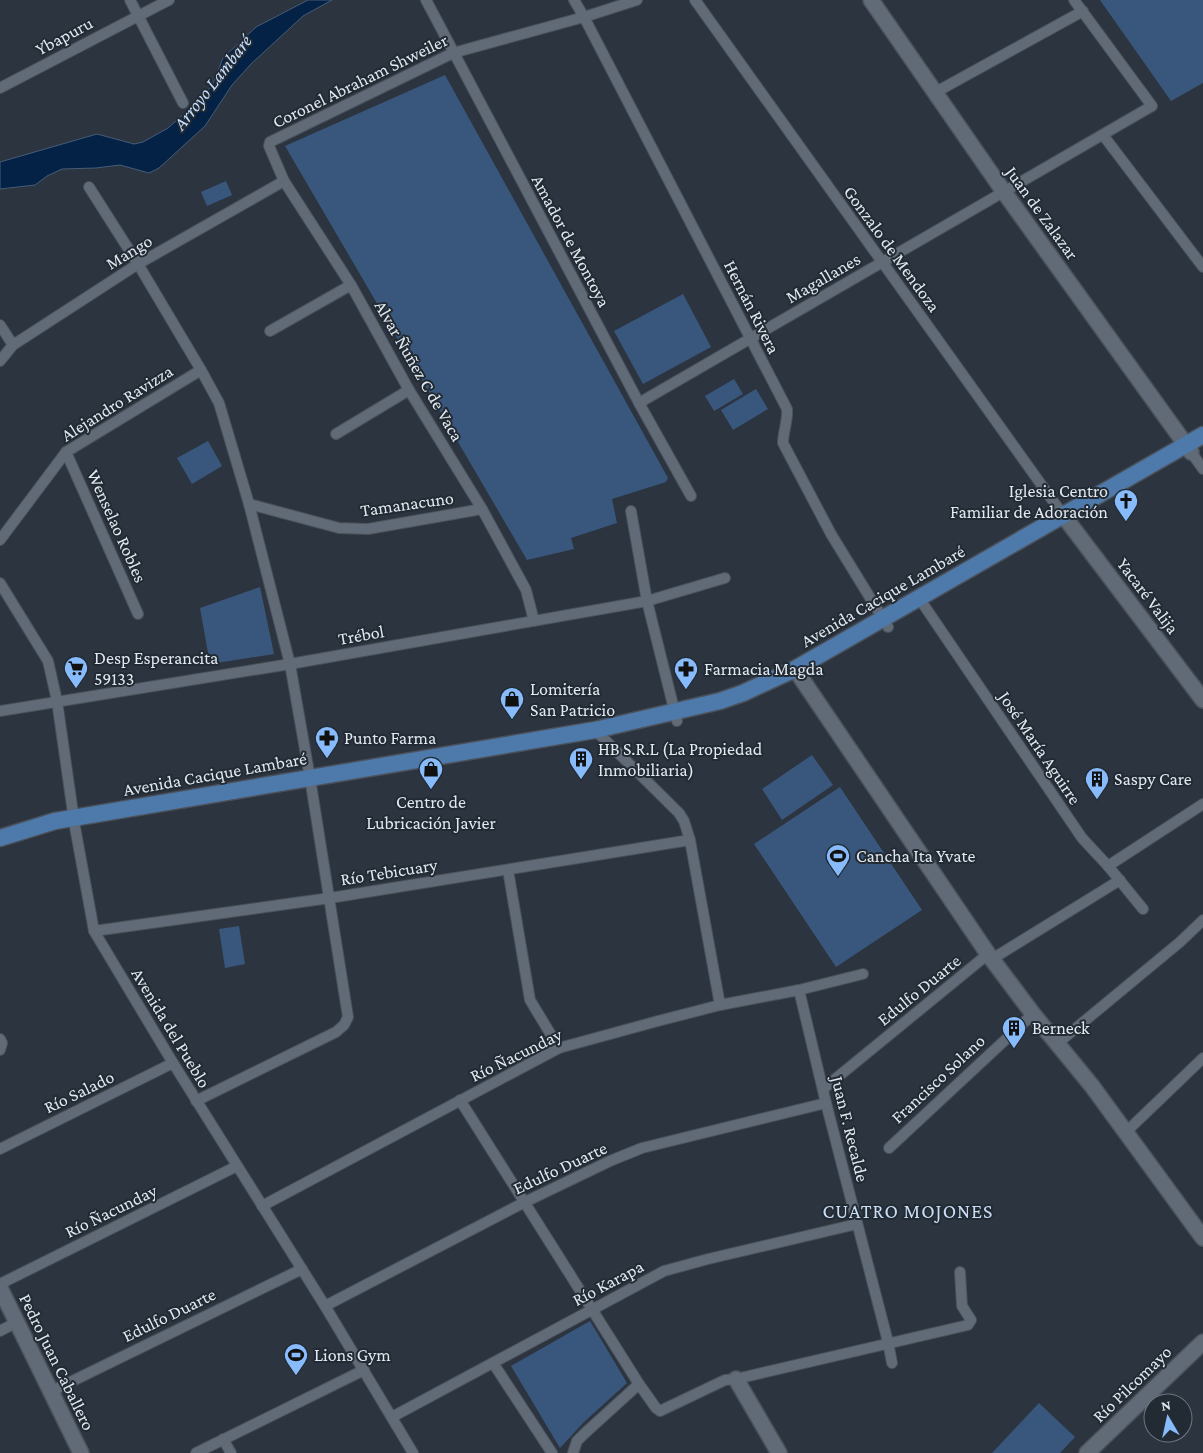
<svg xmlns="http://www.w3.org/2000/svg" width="1203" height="1453" font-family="'Crimson Pro',serif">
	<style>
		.green { fill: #39577d }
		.water { fill: #032245; stroke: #465d78 }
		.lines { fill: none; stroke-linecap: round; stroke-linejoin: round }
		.street-casing { stroke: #4a515a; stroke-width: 12 }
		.secondary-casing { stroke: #4a515a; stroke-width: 18 }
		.primary-casing { stroke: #4a515a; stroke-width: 19 }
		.street { stroke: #616b77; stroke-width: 10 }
		.secondary { stroke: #616b77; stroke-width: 15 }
		.primary { stroke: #4e79ab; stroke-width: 16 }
		.labels { text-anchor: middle; stroke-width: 4; stroke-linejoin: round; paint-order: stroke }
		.street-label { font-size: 18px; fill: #e2e8ef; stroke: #222a34 }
		.poi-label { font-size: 18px; fill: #e2e8ef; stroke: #222a34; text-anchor: start }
		.water-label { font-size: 19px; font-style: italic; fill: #c7dffe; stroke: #222a34 }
		.quarter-label { font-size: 20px; letter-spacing: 1px; fill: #c9ddf5; stroke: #222a34 }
	</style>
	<rect width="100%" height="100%" fill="#2c343f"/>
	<!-- green -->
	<g class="green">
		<polygon points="1100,0 1203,0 1203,83 1171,101"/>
		<polygon points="445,75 668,478 666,482 612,499 617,523 571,538 574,549 527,560 285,146"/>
		<polygon points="226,181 232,195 207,206 201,192"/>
		<polygon points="683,294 711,347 643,384 614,331"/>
		<polygon points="734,379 743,394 714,411 705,396"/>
		<polygon points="756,389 768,409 733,430 721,410"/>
		<polygon points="208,441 222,466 192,484 177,458"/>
		<polygon points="260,587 274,654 210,664 200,608"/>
		<polygon points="812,755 833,785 782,820 762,789"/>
		<polygon points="840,787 922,910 836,967 754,844"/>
		<polygon points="239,926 245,964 225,968 219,929"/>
		<polygon points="590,1321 627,1383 584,1422 560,1448 511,1366"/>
		<polygon points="1039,1403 1075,1437 1060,1453 992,1453"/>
	</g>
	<!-- water -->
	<polygon class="water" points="308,0 332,0 303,16 251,64 232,85 205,126 159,168 149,173 120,165 96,168 62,169 47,176 35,185 0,189 0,162 97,134 134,144 143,142 168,128 193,106 212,86 223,58 256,27"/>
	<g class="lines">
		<!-- street casing -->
		<g class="street-casing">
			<g id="street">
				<polyline points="130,0 183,103"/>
				<polyline points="426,0 639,403 691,496"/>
				<path d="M574 0 584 17 787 409C788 421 783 432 783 443L831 534 888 627"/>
				<polyline points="695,0 1063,515"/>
				<polyline points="0,88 169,0"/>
				<polyline points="936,92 1083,11"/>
				<polyline points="1103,135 1203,267"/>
				<polyline points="89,187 138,264 201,370 219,403 249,504 290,664 310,778 348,1017 344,1025 336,1032 196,1101"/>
				<polyline points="0,325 13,345"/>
				<polyline points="270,331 351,285"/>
				<polyline points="0,361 13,345 138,264 284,181"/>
				<polyline points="639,403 1152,106 1074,0"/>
				<polyline points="336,434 409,390"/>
				<polyline points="66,452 138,614"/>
				<polyline points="1191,452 1203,469"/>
				<polyline points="249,504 339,528 368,529 482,509"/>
				<polyline points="631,511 647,601 677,721"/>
				<polyline points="0,540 66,452 201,370"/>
				<polyline points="0,583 48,661 57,701 75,827 94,931 173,1063 325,1306 413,1453"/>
				<polyline points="919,598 1082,838 1108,866 1143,909"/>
				<polyline points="534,621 526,590 482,509 409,390 351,285 284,181 269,146 270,142 453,53 584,17 637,0"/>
				<polyline points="0,711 290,664 647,601 725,578"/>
				<polyline points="595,730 679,813 684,821 690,840 720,1005"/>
				<polyline points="1108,866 1203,804"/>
				<polyline points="508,870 530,1000 559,1048"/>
				<polyline points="94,931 330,898 690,840"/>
				<polyline points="992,959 1120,880"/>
				<polyline points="799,990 826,1103 888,1342 892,1363"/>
				<polyline points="0,1039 2,1043 0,1050"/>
				<polyline points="1058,1043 1180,942 1203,920"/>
				<polyline points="823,1089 988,954"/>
				<polyline points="460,1100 639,1384 656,1408 660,1411 725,1380 736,1379 968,1325 971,1320 962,1306 960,1272"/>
				<polyline points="1126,1132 1203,1058"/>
				<polyline points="889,1148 1033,1014"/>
				<polyline points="0,1149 173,1063"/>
				<polyline points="262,1206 559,1048 658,1021 720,1005 799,990 863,974"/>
				<polyline points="0,1284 237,1166"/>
				<polyline points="325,1306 525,1202 610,1161 642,1148 826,1103"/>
				<polyline points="0,1331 17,1322"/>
				<polyline points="493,1363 552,1453"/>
				<polyline points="52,1391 302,1269"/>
				<polyline points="392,1417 664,1271 708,1259 857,1224"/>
				<polyline points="223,1439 231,1453"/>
				<polyline points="196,1453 364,1370"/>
				<polyline points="573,1453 577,1441 584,1434 639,1384"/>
			</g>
		</g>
		<!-- secondary casing -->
		<g class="secondary-casing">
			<g id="secondary">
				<polyline points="871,0 1004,192 1191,452"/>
				<polyline points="1063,515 1203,700"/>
				<polyline points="795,669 988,954 1033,1014 1092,1086 1203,1238"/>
				<polyline points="0,1288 81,1453"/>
				<polyline points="736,1379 779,1453"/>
				<polyline points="1087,1453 1203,1342"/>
			</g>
		</g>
		<!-- primary casing -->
		<g class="primary-casing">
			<polyline id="primary" points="0,838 55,821 595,730 720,701 743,693 795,669 1203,435"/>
		</g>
		<!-- street -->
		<use href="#street" class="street"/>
		<!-- secondary -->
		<use href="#secondary" class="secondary"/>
		<!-- primary -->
		<use href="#primary" class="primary"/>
	</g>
	<!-- icons -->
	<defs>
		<g id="church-pin" transform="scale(1.25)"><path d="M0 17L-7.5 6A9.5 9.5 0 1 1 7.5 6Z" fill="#87bbfb" stroke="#222a34"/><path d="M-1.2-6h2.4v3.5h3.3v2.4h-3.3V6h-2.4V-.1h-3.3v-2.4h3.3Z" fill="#111"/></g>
		<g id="supermarket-pin" transform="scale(1.25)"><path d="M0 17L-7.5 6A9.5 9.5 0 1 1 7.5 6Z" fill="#87bbfb" stroke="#222a34"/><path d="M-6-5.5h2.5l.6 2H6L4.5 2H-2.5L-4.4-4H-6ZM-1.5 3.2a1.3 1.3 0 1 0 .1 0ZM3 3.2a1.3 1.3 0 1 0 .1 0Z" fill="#111"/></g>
		<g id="pharmacy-pin" transform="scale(1.25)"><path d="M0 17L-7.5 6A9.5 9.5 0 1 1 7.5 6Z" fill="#87bbfb" stroke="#222a34"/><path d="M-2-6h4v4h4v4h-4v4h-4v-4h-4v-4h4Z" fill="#111"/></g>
		<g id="shop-pin" transform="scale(1.25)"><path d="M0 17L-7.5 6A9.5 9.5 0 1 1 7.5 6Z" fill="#87bbfb" stroke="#222a34"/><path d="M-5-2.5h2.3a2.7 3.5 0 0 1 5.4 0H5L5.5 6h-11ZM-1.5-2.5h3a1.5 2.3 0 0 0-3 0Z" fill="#111"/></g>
		<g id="building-pin" transform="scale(1.25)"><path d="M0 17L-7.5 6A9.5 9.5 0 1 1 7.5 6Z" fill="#87bbfb" stroke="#222a34"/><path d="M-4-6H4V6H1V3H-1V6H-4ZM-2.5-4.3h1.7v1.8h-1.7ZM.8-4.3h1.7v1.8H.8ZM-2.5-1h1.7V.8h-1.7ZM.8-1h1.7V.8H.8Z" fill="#111"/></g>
		<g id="stadium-pin" transform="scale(1.25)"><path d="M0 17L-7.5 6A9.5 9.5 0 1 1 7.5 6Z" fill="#87bbfb" stroke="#222a34"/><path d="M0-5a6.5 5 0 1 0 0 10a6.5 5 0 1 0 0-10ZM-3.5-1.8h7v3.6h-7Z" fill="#111"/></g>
	</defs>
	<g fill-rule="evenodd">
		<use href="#church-pin" x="1126" y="501"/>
		<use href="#supermarket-pin" x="76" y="668"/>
		<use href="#pharmacy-pin" x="686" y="669"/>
		<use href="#shop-pin" x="512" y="699"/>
		<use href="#pharmacy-pin" x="327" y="738"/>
		<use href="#building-pin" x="581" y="759"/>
		<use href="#shop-pin" x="431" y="769"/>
		<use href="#building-pin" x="1097" y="779"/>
		<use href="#stadium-pin" x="838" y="856"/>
		<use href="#building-pin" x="1014" y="1028"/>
		<use href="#stadium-pin" x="296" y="1355"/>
	</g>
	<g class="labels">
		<!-- street labels -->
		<g class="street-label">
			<text transform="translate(64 36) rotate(-28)" y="6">Ybapuru</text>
			<text transform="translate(360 81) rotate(-26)" y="6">Coronel Abraham Shweiler</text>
			<text transform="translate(1042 213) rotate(54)" y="6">Juan de Zalazar</text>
			<text transform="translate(571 241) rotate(62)" y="6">Amador de Montoya</text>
			<text transform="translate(892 249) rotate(54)" y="6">Gonzalo de Mendoza</text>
			<text transform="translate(129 252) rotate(-31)" y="6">Mango</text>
			<text transform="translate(823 278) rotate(-30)" y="6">Magallanes</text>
			<text transform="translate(752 307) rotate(63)" y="6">Hernán Rivera</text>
			<text transform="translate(419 371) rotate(60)" y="6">Alvar Ñuñez C de Vaca</text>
			<text transform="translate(117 403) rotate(-32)" y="6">Alejandro Ravizza</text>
			<text transform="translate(407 504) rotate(-8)" y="6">Tamanacuno</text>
			<text transform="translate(117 526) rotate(66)" y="6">Wenselao Robles</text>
			<text transform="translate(883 596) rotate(-30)" y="6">Avenida Cacique Lambaré</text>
			<text transform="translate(1148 596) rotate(53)" y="6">Yacaré Valija</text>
			<text transform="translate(361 635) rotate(-10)" y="6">Trébol</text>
			<text transform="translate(1040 748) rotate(56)" y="6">José María Aguirre</text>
			<text transform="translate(215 774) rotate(-10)" y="6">Avenida Cacique Lambaré</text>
			<text transform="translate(389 872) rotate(-9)" y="6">Río Tebicuary</text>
			<text transform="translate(919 990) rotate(-39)" y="6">Edulfo Duarte</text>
			<text transform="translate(171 1028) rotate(59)" y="6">Avenida del Pueblo</text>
			<text transform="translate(516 1055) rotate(-26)" y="6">Río Ñacunday</text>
			<text transform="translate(938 1079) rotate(-43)" y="6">Francisco Solano</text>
			<text transform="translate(79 1092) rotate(-26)" y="6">Río Salado</text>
			<text transform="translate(850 1129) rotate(76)" y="6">Juan F. Recalde</text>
			<text transform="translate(560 1168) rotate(-25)" y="6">Edulfo Duarte</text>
			<text transform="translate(111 1211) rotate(-26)" y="6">Río Ñacunday</text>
			<text transform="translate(608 1283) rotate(-28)" y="6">Río Karapa</text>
			<text transform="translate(169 1315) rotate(-26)" y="6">Edulfo Duarte</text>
			<text transform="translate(57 1362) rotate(64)" y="6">Pedro Juan Caballero</text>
			<text transform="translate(1132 1384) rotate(-44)" y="6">Río Pilcomayo</text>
		</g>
		<!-- poi labels -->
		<g class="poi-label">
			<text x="1108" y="497" text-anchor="end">Iglesia Centro<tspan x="1108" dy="21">Familiar de Adoración</tspan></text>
			<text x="94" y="664">Desp Esperancita<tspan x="94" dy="21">59133</tspan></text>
			<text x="704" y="675">Farmacia Magda</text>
			<text x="530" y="695">Lomitería<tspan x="530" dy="21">San Patricio</tspan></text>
			<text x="344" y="744">Punto Farma</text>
			<text x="598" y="755">HB S.R.L (La Propiedad<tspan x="598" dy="21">Inmobiliaria)</tspan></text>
			<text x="1114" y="785">Saspy Care</text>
			<text x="431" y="808" text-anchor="middle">Centro de<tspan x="431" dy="21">Lubricación Javier</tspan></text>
			<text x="856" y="862">Cancha Ita Yvate</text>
			<text x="1032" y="1034">Berneck</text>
			<text x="314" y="1361">Lions Gym</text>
		</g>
		<!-- water labels -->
		<g class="water-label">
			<text transform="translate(212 82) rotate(-52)" y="7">Arroyo Lambaré</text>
		</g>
		<!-- quarter labels -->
		<g class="quarter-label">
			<text x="908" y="1218">CUATRO MOJONES</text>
		</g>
	</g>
	<!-- north arrow -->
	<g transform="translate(1168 1418) rotate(351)"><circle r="24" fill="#222a34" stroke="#6f767f"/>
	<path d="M0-4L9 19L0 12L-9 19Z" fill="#87bbfb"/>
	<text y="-8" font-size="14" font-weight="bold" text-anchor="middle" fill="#e2e8ef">N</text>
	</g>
</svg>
